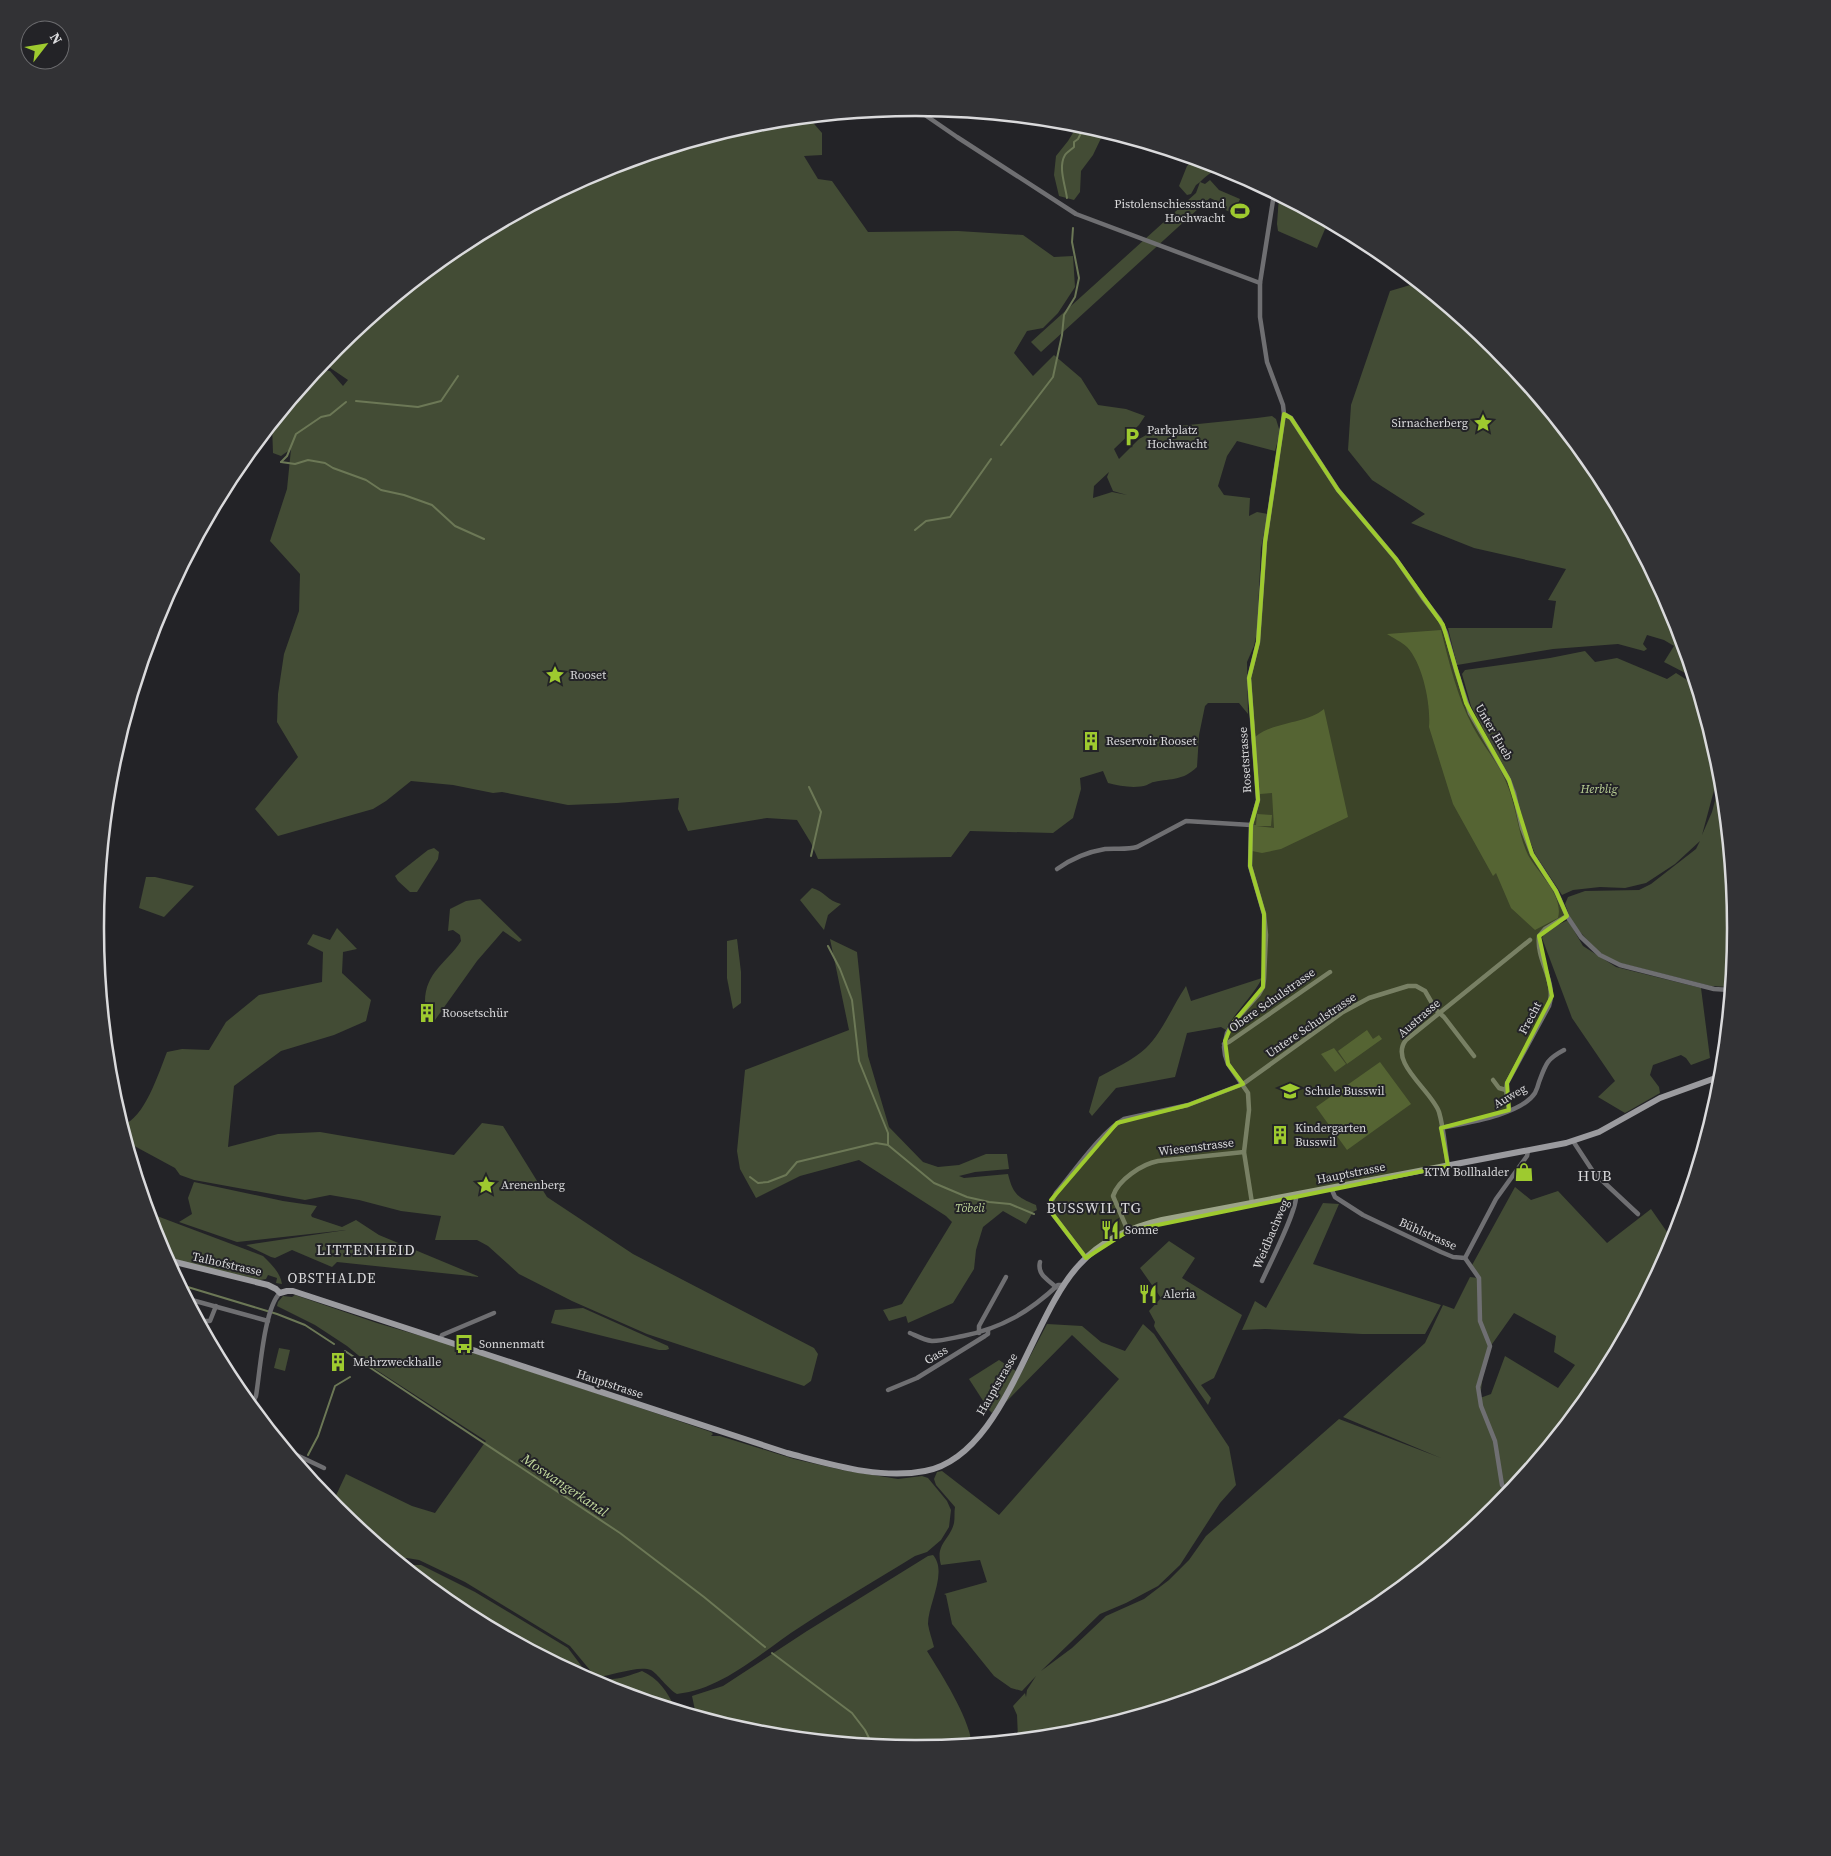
<svg xmlns="http://www.w3.org/2000/svg" width="1831" height="1856" font-family="'Source Serif 4',serif">
	<style>
		.green { fill: #434c35; fill-rule: evenodd }
		.lines { fill: none; stroke-linecap: round; stroke-linejoin: round }
		.stream { stroke: #6c7856; stroke-width: 2 }
		.street { stroke: #6f6f72; stroke-width: 4.5 }
		.secondary { stroke: #9b9b9f; stroke-width: 6 }
		.marked { fill: #9eca2f; fill-opacity: 0.2; stroke: #9eca2f; stroke-width: 4; stroke-linejoin: round }
		.labels { text-anchor: middle; stroke-width: 4; stroke-linejoin: round; paint-order: stroke }
		.poi-label { font-size: 12px; fill: #dadadc; stroke: #232327; text-anchor: start }
		.street-label { font-size: 12px; fill: #dadadc; stroke: #232327 }
		.park-label { font-size: 12px; font-style: italic; fill: #bdd397; stroke: #232327 }
		.neighbourhood-label { font-size: 14px; letter-spacing: 1px; fill: #dadadc; stroke: #232327 }
		.water-label { font-size: 14px; font-style: italic; fill: #c2d99d; stroke: #232327 }
		.quarter-label { font-size: 15px; letter-spacing: 1px; fill: #dadadc; stroke: #232327 }
		.rim { fill: none; stroke: #dadadc; stroke-width: 2.5 }
	</style>
	<rect width="100%" height="100%" fill="#232327"/>
	<!-- green -->
	<g class="green">
		<path d="M809 118 822 133V155L804 156 818 179 832 181 868 232 958 231 1023 235 1054 257 1073 256 1075 287 1058 313 1043 328 1027 331 1014 353 1033 376 1054 355 1081 378 1098 405 1126 409 1145 416 1139 425 1114 449 1119 459 1139 439 1159 428 1257 418 1272 416 1276 419 1280 432 1275 451 1237 441 1227 456 1218 486 1224 495 1250 498 1249 516 1257 512 1268 514 1261 548 1257 632 1254 646 1247 662 1248 714 1239 703H1208L1205 706 1199 735 1197 767C1182 781 1173 778 1154 782 1152 782 1149 784 1147 785 1135 789 1120 786 1108 783L1103 771 1080 778 1081 789 1073 818 1053 833 970 831 951 857 818 859 811 843 797 820 767 818 688 831 678 809 679 798 617 803 568 805 502 792 493 793 453 785 411 781 386 801 373 809 278 836 255 809 298 757 277 722 278 694 284 654 299 611 300 574 270 541 287 489 291 449 281 456 273 453 272 425 323 363 324 370 330 371 343 386 348 380 323 363 336 348 460 246 602 170 756 123ZM1109 472 1107 477 1113 491 1127 495 1112 492 1093 498 1094 486Z"/>
		<polygon points="1083,125 1104,132 1093,155 1081,171 1080,192 1074,200 1059,196 1054,175 1056,156 1068,141 1076,128"/>
		<path d="M1194 159 1224 168 1220 171C1212 170 1206 176 1200 182L1205 184 1210 180 1219 190 1240 199 1235 210 1241 212 1239 216 1221 208 1223 204 1210 198 1041 352 1031 342 1196 193 1200 182 1196 185 1191 194 1187 195 1179 186 1187 166Z"/>
		<polygon points="1279,196 1328,222 1317,248 1278,231 1277,224"/>
		<polygon points="1417,283 1496,348 1598,472 1674,614 1693,677 1664,662 1674,646 1664,640 1647,635 1643,644 1647,649 1644,651 1618,644 1553,649 1457,665 1448,628 1552,628 1556,601 1548,600 1566,569 1474,548 1411,523 1425,514 1372,480 1348,450 1351,405 1390,291"/>
		<path d="M1441 630C1449 662 1457 697 1473 727 1483 746 1498 762 1506 782 1516 803 1518 835 1528 855 1538 873 1564 895 1558 918L1535 930 1511 908 1496 873 1493 876 1453 804 1429 727C1431 705 1423 664 1407 647 1402 642 1393 638 1387 634Z"/>
		<polygon points="1585,651 1595,662 1617,658 1667,679 1676,673 1695,685 1697,693 1696,703 1701,706 1720,768 1702,835 1712,812 1721,778 1736,928 1730,987 1711,986 1616,962 1598,952 1572,923 1565,904 1568,897 1585,891 1639,890 1651,884 1696,849 1700,841 1675,864 1646,883 1625,888 1600,887 1573,890 1562,895 1535,854 1526,831 1514,787 1471,706 1462,674 1465,670 1550,658"/>
		<path d="M1324 709 1348 817 1281 849 1262 853 1252 851 1253 825H1256L1257 814 1272 815 1271 826H1256L1274 828 1272 793 1260 794 1255 737C1275 721 1306 724 1324 709Z"/>
		<polygon points="434,848 439,852 438,859 417,892 410,892 398,881 395,876 428,850"/>
		<polygon points="146,877 155,877 194,886 164,917 139,908"/>
		<path d="M812 888C824 891 828 901 841 904L828 915 824 930 800 900Z"/>
		<path d="M480 899 522 940 519 942 503 931 477 961 435 1020H430L433 1005 425 1002C425 972 447 963 461 941L460 935 453 930 448 931 450 909 466 901Z"/>
		<polygon points="1568,920 1583,946 1616,967 1701,988 1710,1058 1691,1065 1686,1058 1681,1055 1653,1065 1650,1075 1659,1087 1660,1093 1625,1113 1598,1097 1615,1081 1572,1018 1542,938 1545,931"/>
		<path d="M337 928 357 949 343 952 342 973 371 1000 366 1021 334 1035 281 1051 234 1086 228 1147 278 1134 320 1132 454 1155 482 1123 503 1126 547 1197 633 1254 814 1348 818 1354 811 1381 804 1386 647 1334 572 1301 519 1274 488 1246 477 1240H435L441 1216 401 1211 359 1200 330 1195 305 1200 194 1180 180 1175 175 1168 127 1142 122 1125C144 1120 159 1072 167 1052L182 1049 209 1050 226 1022 259 995 322 982 323 952 307 944 313 934 330 940Z"/>
		<polygon points="737,939 741,972 741,1003 733,1009 727,978 727,941"/>
		<path d="M830 939 857 952 868 1056 889 1127 923 1162 938 1167 959 1165 986 1154H1007L1009 1169 975 1172 959 1176 964 1178 1008 1174C1013 1194 1017 1197 1036 1205L1037 1210 1033 1212 1026 1224 1003 1211 983 1227 976 1250 974 1269 953 1303 908 1323 906 1316 889 1321 883 1310 902 1304 952 1222 946 1216 859 1160 800 1176 756 1198 740 1169 737 1151 745 1070 849 1030Z"/>
		<path d="M1262 978C1253 997 1235 1011 1226 1030L1221 1027 1187 1033 1175 1077 1116 1088 1092 1116 1089 1112 1099 1077C1113 1069 1135 1059 1146 1048 1162 1033 1173 1005 1186 986L1191 1001Z"/>
		<polygon points="1367,1030 1373,1039 1379,1035 1382,1039 1347,1064 1338,1051"/>
		<polygon points="1334,1048 1346,1064 1335,1072 1321,1054"/>
		<polygon points="1380,1062 1411,1104 1347,1150 1316,1107"/>
		<polygon points="194,1182 283,1201 317,1206 311,1215 312,1217 342,1227 356,1220 379,1235 480,1277 337,1262 332,1267 292,1250 275,1258 271,1257 246,1245 346,1230 237,1242 179,1222 192,1214 188,1198"/>
		<path d="M1515 1187 1531 1200 1558 1191 1607 1243 1651 1209 1674 1242 1598 1384 1495 1508 1371 1610 1229 1686 1075 1733 1018 1738 1017 1715 1013 1706 1025 1693 1026 1697 1027 1690 1036 1676 1022 1691 1011 1688 994 1676 952 1624 946 1595 944 1594 987 1582 980 1560 941 1565C935 1544 950 1540 954 1523 955 1518 954 1512 955 1507L936 1485 934 1479 937 1472 942 1471 999 1515 1119 1379 1072 1335 1006 1402 1047 1324 1082 1326 1101 1342 1125 1351 1143 1324 1154 1334 1229 1447 1236 1485 1220 1503 1180 1565 1158 1586 1126 1603 1100 1614 1041 1671 1072 1648 1106 1616 1144 1599 1169 1580 1189 1560 1206 1536 1339 1419 1441 1458 1343 1417 1425 1343 1443 1305 1454 1309 1470 1277 1478 1278 1471 1267ZM1514 1313 1556 1336 1554 1352 1575 1365 1558 1388 1505 1356 1491 1394 1480 1398 1484 1367 1490 1347Z"/>
		<polygon points="1323,1203 1339,1204 1313,1264 1441,1305 1425,1334 1362,1334 1265,1329 1242,1330 1255,1301 1266,1308"/>
		<path d="M149 1213 263 1256C272 1265 280 1272 282 1284L276 1283 277 1278 268 1275 266 1279 260 1280 166 1258 157 1242Z"/>
		<polygon points="1169,1241 1195,1258 1182,1278 1242,1315 1214,1378 1201,1385 1211,1398 1208,1405 1156,1330 1154,1326 1155,1322 1149,1311 1161,1298 1140,1268"/>
		<path d="M295 1295 377 1323 421 1336 422 1335C518 1368 615 1399 711 1432L713 1434 711 1436H720L794 1459 842 1470 898 1479 922 1476 928 1478 947 1501 951 1510 949 1527 941 1540 927 1552 915 1556C876 1580 838 1602 800 1627 761 1652 724 1689 677 1694 668 1689 657 1673 651 1670 638 1665 612 1676 596 1677 611 1683 628 1676 642 1671 659 1679 667 1691 675 1708L601 1686 459 1610 405 1565H421L475 1592 568 1648 583 1668 594 1675 570 1646 465 1582 419 1560 407 1558 397 1559 332 1504 346 1474 412 1506 435 1513 486 1441 375 1369 347 1346 315 1325 277 1306 278 1302 283 1296 292 1297Z"/>
		<polygon points="583,1308 668,1346 669,1349 666,1350 659,1350 551,1323 555,1310"/>
		<polygon points="279,1348 290,1350 285,1371 274,1368"/>
		<polygon points="999,1360 1016,1371 1002,1399 992,1413 989,1410 969,1379"/>
		<path d="M933 1555C948 1572 928 1604 928 1624 929 1631 932 1639 934 1647L927 1651C943 1677 967 1714 972 1743L915 1748 755 1733 715 1720 705 1714 704 1717 696 1715 692 1696 723 1686 807 1631 928 1556Z"/>
	</g>
	<g class="lines">
		<!-- stream -->
		<g class="stream">
			<path d="M1067 198C1065 184 1058 167 1065 155 1067 152 1072 149 1074 147V142L1078 139 1084 127"/>
			<polyline points="356,401 418,407 441,401 458,376"/>
			<polyline points="1001,445 1053,377 1062,335 1064,315 1075,297 1079,278 1072,242 1073,228"/>
			<polyline points="281,462 295,464 308,460 325,463 333,468 366,480 381,490 404,495 432,505 455,526 484,539"/>
			<polyline points="281,462 287,456 296,434 321,417 330,415 346,402"/>
			<polyline points="915,530 926,521 950,517 991,459"/>
			<polyline points="809,787 821,812 811,856"/>
			<polyline points="828,946 840,969 852,1000 859,1061 888,1133 888,1145 934,1183 967,1197 989,1202 1010,1204 1034,1214"/>
			<polyline points="750,1177 758,1183 768,1182 786,1175 797,1162 876,1143 888,1145"/>
			<polyline points="181,1285 277,1314 305,1325 334,1344"/>
			<polyline points="345,1351 620,1533 704,1597 765,1647"/>
			<polyline points="308,1455 318,1436 335,1386 350,1377"/>
			<polyline points="301,1467 305,1462"/>
			<polyline points="772,1653 852,1713 865,1730 872,1744"/>
		</g>
		<!-- street -->
		<g class="street">
			<polyline points="919,108 925,115 957,137 1076,214 1260,283"/>
			<polyline points="1284,414 1291,418 1338,490 1396,559 1423,598 1440,620 1446,633 1456,670 1470,713 1509,780 1514,793 1522,828 1532,854 1556,891 1567,916 1581,937 1600,955 1620,965 1714,989 1730,990"/>
			<path d="M1057 869C1071 859 1087 852 1105 849 1116 848 1126 850 1137 847L1186 821 1251 825"/>
			<polyline points="1224,1044 1229,1042 1330,972"/>
			<polyline points="1493,1080 1499,1088 1506,1090"/>
			<path d="M1509 1110 1506 1090 1507 1083 1549 1006C1557 981 1536 961 1539 936L1545 929 1567 916"/>
			<path d="M1441 1128C1466 1123 1521 1115 1535 1093 1537 1089 1538 1086 1539 1082 1546 1063 1547 1059 1564 1050"/>
			<polyline points="1573,1141 1594,1173 1638,1214"/>
			<path d="M1448 1166C1445 1149 1444 1129 1439 1112 1432 1091 1388 1062 1406 1040L1530 940"/>
			<polyline points="1331,1188 1335,1197 1363,1215 1441,1252 1453,1257 1465,1258 1496,1199 1527,1156 1528,1151"/>
			<polyline points="1252,1203 1244,1152 1249,1110 1248,1093 1228,1064 1225,1055 1224,1047 1227,1033 1232,1024 1259,994 1263,987 1264,979 1266,935 1264,914 1250,866 1251,825 1258,800 1249,678 1258,642 1265,542 1284,414 1283,405 1267,362 1260,317 1260,283 1274,194"/>
			<path d="M1128 1231 1113 1196C1118 1180 1142 1164 1158 1161L1244 1152"/>
			<path d="M1086 1258 1051 1212 1050 1204 1056 1193C1073 1173 1102 1131 1124 1119L1188 1105 1243 1084 1343 1012 1369 998 1408 986H1416L1425 991 1436 1010 1444 1017 1474 1056"/>
			<polyline points="1465,1258 1479,1278 1480,1321 1490,1346 1478,1387 1481,1406 1495,1441 1502,1485 1509,1492"/>
			<path d="M1040 1262C1037 1274 1047 1279 1056 1287"/>
			<path d="M1262 1281C1269 1265 1298 1209 1296 1195"/>
			<polyline points="188,1299 268,1321"/>
			<polyline points="200,1321 210,1321 216,1306"/>
			<path d="M910 1333C917 1336 924 1340 932 1341 942 1341 953 1338 963 1336 1002 1328 1029 1312 1058 1285H1063"/>
			<polyline points="979,1333 979,1326 1006,1277"/>
			<polyline points="440,1340 442,1335 494,1313"/>
			<polyline points="888,1390 917,1378 985,1336 988,1334 988,1330"/>
			<path d="M251 1406 256 1396C260 1372 264 1308 280 1293"/>
			<polyline points="288,1451 324,1468"/>
		</g>
		<!-- secondary -->
		<g class="secondary">
			<polyline points="109,788 112,764"/>
			<path d="M167 1260 268 1285 276 1289 280 1293 287 1291H293L787 1453C830 1464 880 1480 925 1471 1005 1456 1030 1316 1080 1264 1102 1240 1131 1227 1162 1220L1566 1143 1599 1132 1660 1098 1721 1076"/>
		</g>
	</g>
	<!-- marked area -->
	<path class="marked" d="M1284 414 1291 418 1338 490 1396 559 1443 625 1466 703 1509 780 1532 854 1556 891 1567 916 1539 936 1552 996 1507 1083 1509 1110 1441 1128 1448 1166 1128 1231 1086 1258 1051 1212V1200L1117 1123 1188 1105 1243 1084 1228 1064 1225 1041 1232 1024 1263 987 1264 914 1250 866 1251 825 1258 800 1249 678 1258 642 1265 542Z"/>
	<!-- icons -->
	<defs>
		<g id="stadium-bare" transform="scale(1.5)"><path d="M0-5a6.5 5 0 1 0 0 10a6.5 5 0 1 0 0-10ZM-3.5-1.8h7v3.6h-7Z" fill="#9eca2f" stroke="#232327" stroke-width="2.5" paint-order="stroke"/></g>
		<g id="sight-bare" transform="scale(1.5)"><path d="M0-6L1.8-2.2L6-1.7L2.9 1.2L3.7 5.4L0 3.3L-3.7 5.4L-2.9 1.2L-6-1.7L-1.8-2.2Z" fill="#9eca2f" stroke="#232327" stroke-width="2.5" paint-order="stroke"/></g>
		<g id="parking-bare" transform="scale(1.5)"><path d="M-3.5-5.5H1a3.5 3.5 0 0 1 0 7H-1V5.5H-3.5ZM-1-3.4V-.6H.8a1.4 1.4 0 0 0 0-2.8Z" fill="#9eca2f" stroke="#232327" stroke-width="2.5" paint-order="stroke"/></g>
		<g id="building-bare" transform="scale(1.5)"><path d="M-4-6H4V6H1V3H-1V6H-4ZM-2.5-4.3h1.7v1.8h-1.7ZM.8-4.3h1.7v1.8H.8ZM-2.5-1h1.7V.8h-1.7ZM.8-1h1.7V.8H.8Z" fill="#9eca2f" stroke="#232327" stroke-width="2.5" paint-order="stroke"/></g>
		<g id="school-bare" transform="scale(1.5)"><path d="M0-5L7-2L0 1L-7-2ZM-4 1L0 2.5L4 1V4Q0 6-4 4Z" fill="#9eca2f" stroke="#232327" stroke-width="2.5" paint-order="stroke"/></g>
		<g id="shop-bare" transform="scale(1.5)"><path d="M-5-2.5h2.3a2.7 3.5 0 0 1 5.4 0H5L5.5 6h-11ZM-1.5-2.5h3a1.5 2.3 0 0 0-3 0Z" fill="#9eca2f" stroke="#232327" stroke-width="2.5" paint-order="stroke"/></g>
		<g id="restaurant-bare" transform="scale(1.5)"><path d="M-5-6h1v4h1v-4h1v4h1v-4h1v5L-1.5 .5V6h-2V.5L-5-1ZM5-6V6H3V1.5H1.5Q1.5-4 5-6Z" fill="#9eca2f" stroke="#232327" stroke-width="2.5" paint-order="stroke"/></g>
		<g id="bus-bare" transform="scale(1.5)"><path d="M-5-6H5V4H4V6H2V4H-2V6H-4V4H-5ZM-3.5-4V0h7V-4ZM-3.5 1.2v1.5H-2V1.2ZM2 1.2v1.5H3.5V1.2Z" fill="#9eca2f" stroke="#232327" stroke-width="2.5" paint-order="stroke"/></g>
	</defs>
	<g fill-rule="evenodd">
		<use href="#stadium-bare" x="1240" y="211"/>
		<use href="#sight-bare" x="1483" y="423"/>
		<use href="#parking-bare" x="1132" y="437"/>
		<use href="#sight-bare" x="555" y="675"/>
		<use href="#building-bare" x="1091" y="741"/>
		<use href="#building-bare" x="427" y="1013"/>
		<use href="#school-bare" x="1290" y="1091"/>
		<use href="#building-bare" x="1280" y="1135"/>
		<use href="#shop-bare" x="1524" y="1172"/>
		<use href="#sight-bare" x="486" y="1185"/>
		<use href="#restaurant-bare" x="1110" y="1230"/>
		<use href="#restaurant-bare" x="1148" y="1294"/>
		<use href="#bus-bare" x="464" y="1344"/>
		<use href="#building-bare" x="338" y="1362"/>
	</g>
	<g class="labels">
		<!-- poi labels -->
		<g class="poi-label">
			<text x="1225" y="208" text-anchor="end">Pistolenschiessstand<tspan x="1225" dy="14">Hochwacht</tspan></text>
			<text x="1468" y="427" text-anchor="end">Sirnacherberg</text>
			<text x="1147" y="434">Parkplatz<tspan x="1147" dy="14">Hochwacht</tspan></text>
			<text x="570" y="679">Rooset</text>
			<text x="1106" y="745">Reservoir Rooset</text>
			<text x="442" y="1017">Roosetschür</text>
			<text x="1305" y="1095">Schule Busswil</text>
			<text x="1295" y="1132">Kindergarten<tspan x="1295" dy="14">Busswil</tspan></text>
			<text x="1509" y="1176" text-anchor="end">KTM Bollhalder</text>
			<text x="501" y="1189">Arenenberg</text>
			<text x="1125" y="1234">Sonne</text>
			<text x="1163" y="1298">Aleria</text>
			<text x="479" y="1348">Sonnenmatt</text>
			<text x="353" y="1366">Mehrzweckhalle</text>
		</g>
		<!-- street labels -->
		<g class="street-label">
			<text transform="translate(1494 732) rotate(60)" y="4">Unter Hueb</text>
			<text transform="translate(1245 760) rotate(-94)" y="4">Rosetstrasse</text>
			<text transform="translate(1272 1000) rotate(-35)" y="4">Obere Schulstrasse</text>
			<text transform="translate(1419 1018) rotate(-41)" y="4">Austrasse</text>
			<text transform="translate(1530 1018) rotate(-62)" y="4">Frecht</text>
			<text transform="translate(1311 1025) rotate(-34)" y="4">Untere Schulstrasse</text>
			<text transform="translate(1510 1096) rotate(-30)" y="4">Auweg</text>
			<text transform="translate(1196 1147) rotate(-7)" y="4">Wiesenstrasse</text>
			<text transform="translate(1351 1173) rotate(-11)" y="4">Hauptstrasse</text>
			<text transform="translate(1271 1234) rotate(-67)" y="4">Weidbachweg</text>
			<text transform="translate(1428 1234) rotate(24)" y="4">Bühlstrasse</text>
			<text transform="translate(227 1264) rotate(13)" y="4">Talhofstrasse</text>
			<text transform="translate(936 1355) rotate(-31)" y="4">Gass</text>
			<text transform="translate(610 1384) rotate(18)" y="4">Hauptstrasse</text>
			<text transform="translate(997 1384) rotate(-60)" y="4">Hauptstrasse</text>
		</g>
		<!-- park labels -->
		<g class="park-label">
			<text x="1599" y="793">Herblig</text>
			<text x="970" y="1212">Töbeli</text>
		</g>
		<!-- neighbourhood labels -->
		<g class="neighbourhood-label">
			<text x="332" y="1283">OBSTHALDE</text>
		</g>
		<!-- water labels -->
		<g class="water-label">
			<text transform="translate(565 1485) rotate(34)" y="5">Moswangerkanal</text>
		</g>
		<!-- quarter labels -->
		<g class="quarter-label">
			<text x="1595" y="1181">HUB</text>
			<text x="1094" y="1213">BUSSWIL TG</text>
			<text x="366" y="1255">LITTENHEID</text>
		</g>
	</g>
	<!-- crop -->
	<path d="M0 0H1831V1856H0ZM915 116H916A811 811 0 0 1 1727 927V929A811 811 0 0 1 916 1740H915A811 811 0 0 1 104 929V927A811 811 0 0 1 915 116Z" fill="#323235" fill-rule="evenodd"/>
	<path class="rim" d="M915 116H916A811 811 0 0 1 1727 927V929A811 811 0 0 1 916 1740H915A811 811 0 0 1 104 929V927A811 811 0 0 1 915 116Z"/>
	<!-- north arrow -->
	<g transform="translate(45 45) rotate(59)"><circle r="24" fill="#232327" stroke="#6c6c6f"/>
	<path d="M0-4L9 19L0 12L-9 19Z" fill="#9eca2f"/>
	<text y="-8" font-size="14" font-weight="bold" text-anchor="middle" fill="#dadadc">N</text>
	</g>
</svg>
